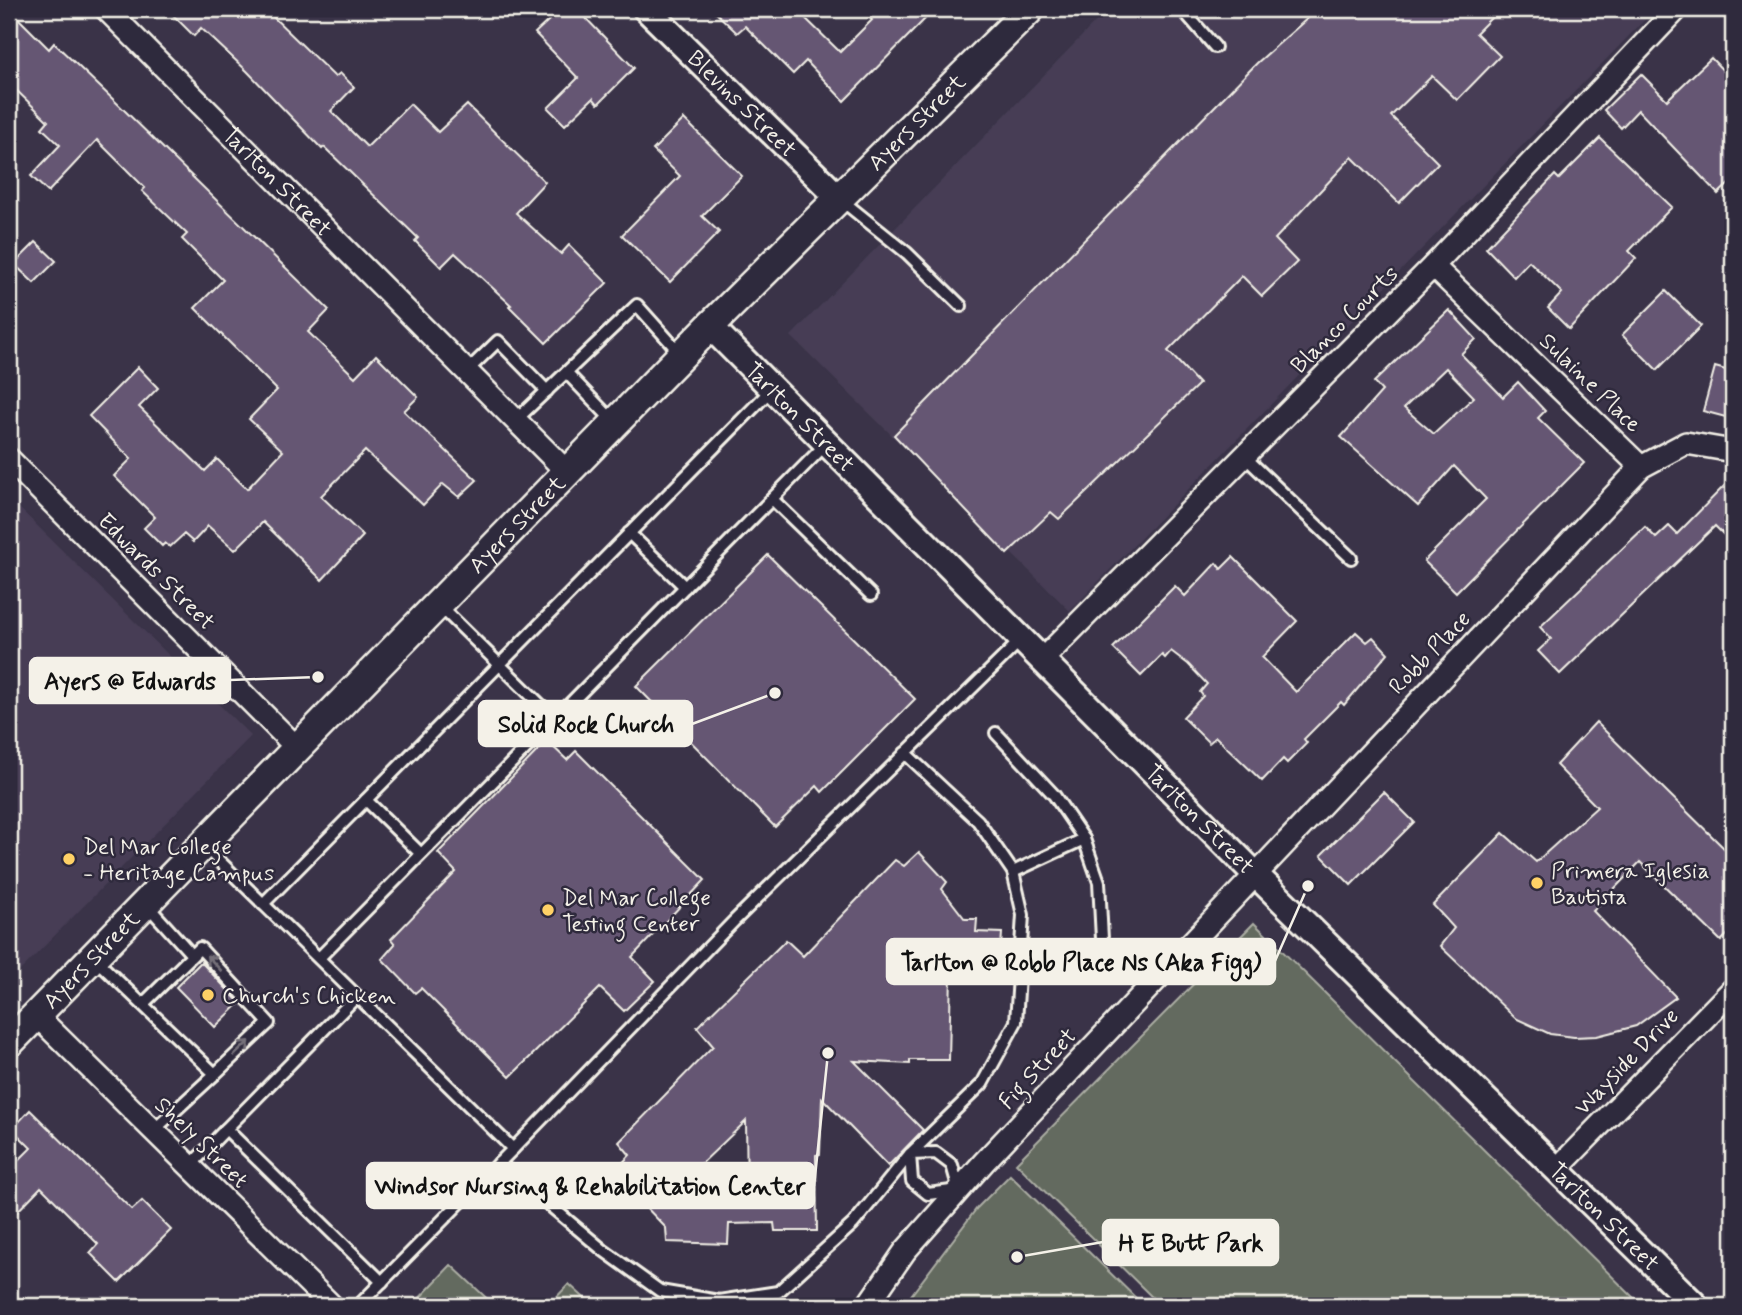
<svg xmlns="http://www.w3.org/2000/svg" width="1742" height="1315" font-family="Mynerve,sans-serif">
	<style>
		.built { fill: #473e55 }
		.green { fill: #646b5f; stroke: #acaea4; stroke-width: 2 }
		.building { fill: #655773; stroke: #f4f1e8; stroke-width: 2; fill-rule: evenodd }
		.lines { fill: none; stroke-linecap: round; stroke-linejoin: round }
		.service-casing { stroke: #f4f1e8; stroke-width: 16 }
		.minor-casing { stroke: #f4f1e8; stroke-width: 26 }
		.tertiary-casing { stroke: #f4f1e8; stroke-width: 30 }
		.secondary-casing { stroke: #f4f1e8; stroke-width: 33 }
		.service { stroke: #2f2a3d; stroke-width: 10 }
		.minor { stroke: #2f2a3d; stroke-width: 21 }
		.tertiary { stroke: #2f2a3d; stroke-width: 24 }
		.secondary { stroke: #2f2a3d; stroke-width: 28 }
		.oneway { stroke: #747079 }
		.poi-dot { fill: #ffd166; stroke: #2f2a3d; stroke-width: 2.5 }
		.labels { text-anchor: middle; stroke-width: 5; stroke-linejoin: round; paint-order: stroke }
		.street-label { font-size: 23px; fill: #f4f1e8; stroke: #2f2a3d }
		.poi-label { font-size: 23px; fill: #f4f1e8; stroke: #2f2a3d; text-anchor: start }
		.leader { fill: none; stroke: #f4f1e8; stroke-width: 2.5 }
		.callout-dot { fill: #f4f1e8; stroke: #2f2a3d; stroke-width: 2.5 }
		.callout { fill: #f4f1e8; stroke: #f4f1e8; stroke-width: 2.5 }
		.callout-label { font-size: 24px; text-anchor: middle; font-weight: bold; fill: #111 }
	</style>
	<rect width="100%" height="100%" fill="#3a3348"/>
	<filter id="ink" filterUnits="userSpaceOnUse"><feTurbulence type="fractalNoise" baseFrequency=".0143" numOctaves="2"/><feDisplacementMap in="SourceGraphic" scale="14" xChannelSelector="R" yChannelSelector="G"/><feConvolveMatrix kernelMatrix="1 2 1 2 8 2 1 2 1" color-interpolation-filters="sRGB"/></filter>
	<g filter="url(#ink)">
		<!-- built -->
		<g class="built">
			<polygon points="1108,9 1655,9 1070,611 791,336"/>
			<polygon points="9,498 251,736 9,982"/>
		</g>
		<!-- green -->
		<g class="green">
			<polygon points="1254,923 1642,1306 1161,1306 1016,1163"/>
			<polygon points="1010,1175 1144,1306 903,1306 977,1208"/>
			<polygon points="451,1265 495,1306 412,1306"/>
			<polygon points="569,1284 593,1306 548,1306"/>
		</g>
		<!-- building -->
		<g class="building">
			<polygon points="9,9 49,49 54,43 120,106 329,310 308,332 355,377 376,355 418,397 404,411 477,480 459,497 443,484 423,505 365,451 321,496 363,536 322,580 263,522 235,550 208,526 193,542 184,534 170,547 165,543 162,546 144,528 155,517 114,476 131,459 89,416 138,367 158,388 139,407 205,471 217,459 247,489 283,451 249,419 277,390 195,308 223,280 182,239 187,234 142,191 145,188 97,140 48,192 31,176 60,145 42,128 48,121 9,83"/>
			<polygon points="167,9 265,9 335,77 340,73 354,87 331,111 367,147 410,104 438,132 467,105 545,182 516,213 561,254 569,245 607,283 546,343 509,306 511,305 455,253 441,267 415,241 418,238 324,147 322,149 247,71 201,28 194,36"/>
			<polygon points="561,9 577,9 634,68 598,104 593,98 565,125 548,108 578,78 535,33"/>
			<polygon points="712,9 796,9 840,52 872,20 860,9 914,9 925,19 844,101 806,61 793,74 745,26 737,33"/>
			<polygon points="1318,9 1500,9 1476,33 1500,56 1457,100 1432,76 1391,116 1438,163 1399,203 1352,157 1275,239 1297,262 1262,296 1242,276 1168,351 1199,384 1059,519 1051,512 1007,554 894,435 1257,63"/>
			<polygon points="1711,58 1733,81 1733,180 1718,194 1638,110 1621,128 1604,110 1641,74 1667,100"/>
			<polygon points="684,119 742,176 702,216 719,232 670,282 622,235 680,176 653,150"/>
			<polygon points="1600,138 1672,207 1629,251 1636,258 1569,329 1548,308 1562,293 1529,261 1514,277 1486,248 1555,175 1559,179"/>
			<polygon points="36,242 56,261 34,283 14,264"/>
			<polygon points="1666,291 1701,326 1657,370 1622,335"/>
			<path d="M1449 310 1476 339 1461 354 1503 397 1518 382 1545 411 1538 418 1584 463 1456 592 1424 561 1486 499 1454 466 1418 506 1341 437 1382 391 1374 382ZM1446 368 1474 397 1434 434 1404 408Z"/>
			<polygon points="1715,367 1733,372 1733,419 1703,411"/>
			<polygon points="1733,477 1733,544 1715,526 1560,674 1538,651 1551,639 1540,627 1645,527 1656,538 1669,526 1677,534"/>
			<polygon points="768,555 915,699 822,792 817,786 775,827 636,686"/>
			<polygon points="1233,557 1297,621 1262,657 1296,692 1356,632 1367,642 1373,637 1388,653 1344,705 1341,702 1304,739 1307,743 1287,763 1283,759 1262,781 1216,737 1209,743 1183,717 1203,696 1200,692 1207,684 1188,664 1171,651 1165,658 1162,655 1141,676 1113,648 1175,586 1185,596 1216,563 1221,569"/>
			<polygon points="1596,722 1733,857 1733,929 1721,941 1640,862 1593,911 1676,997 1636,1026 1597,1036 1574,1037 1550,1034 1515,1018 1440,946 1454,928 1433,905 1503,833 1536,862 1597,807 1556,765"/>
			<polygon points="547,741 567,760 576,751 705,880 632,957 655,981 624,1011 600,988 510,1077 421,988 415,993 382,959 395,944 391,939 456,872 438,853"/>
			<polygon points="1384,792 1414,822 1351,885 1321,855"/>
			<path d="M919 852 947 882 942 889 965 919H977L976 932 1002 933 999 976 951 972 949 1060H910V1064L854 1061 923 1130 888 1166 822 1098 820 1154 816 1155 817 1231H775L774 1223 729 1224 728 1244 667 1242 666 1228 613 1173 630 1155 619 1142 713 1046 697 1027 786 940 803 956 895 860 904 866ZM746 1121 747 1192 674 1190Z"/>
			<polygon points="201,962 240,1003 215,1027 176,987"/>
			<polygon points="30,1110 132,1210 142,1201 171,1230 119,1282 90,1253 98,1244 41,1187 9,1220 9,1170 31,1148 12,1129"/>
		</g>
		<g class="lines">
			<!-- service casing -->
			<g class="service-casing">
				<g id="service">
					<polyline points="1182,9 1215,47"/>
					<polyline points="840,199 907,253 961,306"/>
					<polyline points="467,371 498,341 547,391"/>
					<polyline points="567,373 614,422"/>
					<polyline points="516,420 637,305 680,353"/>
					<polyline points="1244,456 1351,558"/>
					<polyline points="772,499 871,595"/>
					<polyline points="629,533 685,587"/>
					<polyline points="439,605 555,719"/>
					<polyline points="996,733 1054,795 1084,839 1013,872"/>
					<polyline points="366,800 421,854"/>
					<polyline points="1084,839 1099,882 1102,939"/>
					<polyline points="203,845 513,1149 358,1306"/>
					<polyline points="263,904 772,389"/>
					<polyline points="147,905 192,955"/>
					<polyline points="94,958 215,1074 153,1131"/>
					<polyline points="319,958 826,444"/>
					<polyline points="357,996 226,1129 382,1282"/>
					<polyline points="144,1003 200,948 269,1023 215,1074"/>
					<polyline points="513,1149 734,921 1021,640"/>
					<polygon points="936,1153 952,1165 959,1190 928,1194 912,1181 910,1154"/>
					<polyline points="499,1163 603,1250 660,1291 719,1301 778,1292 853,1224 910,1154 982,1084 1016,1022 1023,915 1013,872 978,821 905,753"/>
					<polyline points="189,1167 226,1129"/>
				</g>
			</g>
			<!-- minor casing -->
			<g class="minor-casing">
				<g id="minor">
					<path id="s1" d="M106 9 569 474"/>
					<polyline points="1433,266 1641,467 1686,443 1733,451"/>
					<polyline points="9,459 298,749"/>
					<polyline points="1041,661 1433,266 1677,9"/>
					<polyline points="36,1015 332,1306"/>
					<polyline points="1556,1170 1733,989"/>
					<polyline points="867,1306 905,1251 984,1162 1641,467"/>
				</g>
			</g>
			<!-- tertiary casing -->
			<g class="tertiary-casing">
				<g id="tertiary">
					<path id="s2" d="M646 9 839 198"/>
					<path id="s3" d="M710 326 1255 874 1696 1306"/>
				</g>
			</g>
			<!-- secondary casing -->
			<g class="secondary-casing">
				<g id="secondary">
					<path id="s4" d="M9 1043 710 326 1030 9"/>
				</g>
			</g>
			<!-- service -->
			<use href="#service" class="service"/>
			<!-- minor -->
			<use href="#minor" class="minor"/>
			<!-- tertiary -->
			<use href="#tertiary" class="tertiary"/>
			<!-- secondary -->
			<use href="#secondary" class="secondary"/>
		</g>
		<!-- one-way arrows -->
		<defs><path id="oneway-shaft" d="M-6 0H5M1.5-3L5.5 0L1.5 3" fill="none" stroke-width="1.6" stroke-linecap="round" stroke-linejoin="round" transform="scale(1.75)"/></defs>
		<g class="oneway">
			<use href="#oneway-shaft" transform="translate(214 963) rotate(-133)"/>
			<use href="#oneway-shaft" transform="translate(242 1048) rotate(-44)"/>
		</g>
	</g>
	<!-- markers -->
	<g class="poi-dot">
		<circle cx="69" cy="859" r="7"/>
		<circle cx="1537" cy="883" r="7"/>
		<circle cx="548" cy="910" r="7"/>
		<circle cx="208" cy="995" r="7"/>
	</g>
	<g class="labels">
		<!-- street labels -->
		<g class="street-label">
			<text dy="8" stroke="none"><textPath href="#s2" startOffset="135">Blevins Street</textPath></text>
			<text dy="8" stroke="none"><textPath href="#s4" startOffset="1293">Ayers Street</textPath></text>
			<text dy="8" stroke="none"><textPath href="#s1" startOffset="243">Tarlton Street</textPath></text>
			<text transform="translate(1344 319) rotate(-45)" y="8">Blanco Courts</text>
			<text transform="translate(1591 382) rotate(44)" y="8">Sulaine Place</text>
			<text dy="8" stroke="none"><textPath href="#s3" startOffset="128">Tarlton Street</textPath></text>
			<text dy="8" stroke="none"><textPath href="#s4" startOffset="726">Ayers Street</textPath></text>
			<text transform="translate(157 571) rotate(45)" y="8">Edwards Street</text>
			<text transform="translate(1429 652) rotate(-46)" y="8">Robb Place</text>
			<text dy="8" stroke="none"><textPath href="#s3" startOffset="695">Tarlton Street</textPath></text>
			<text dy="8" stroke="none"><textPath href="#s4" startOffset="117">Ayers Street</textPath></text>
			<text transform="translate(1626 1061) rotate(-46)" y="8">Wayside Drive</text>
			<text transform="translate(1037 1068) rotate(-47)" y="8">Fig Street</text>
			<text transform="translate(202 1142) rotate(44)" y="8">Shely Street</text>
			<text dy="8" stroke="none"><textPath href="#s3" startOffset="1262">Tarlton Street</textPath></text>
		</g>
		<!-- poi labels -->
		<g class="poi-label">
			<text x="83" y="854">Del Mar College<tspan x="83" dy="26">- Heritage Campus</tspan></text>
			<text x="1551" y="878">Primera Iglesia<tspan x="1551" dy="26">Bautista</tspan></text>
			<text x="562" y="905">Del Mar College<tspan x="562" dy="26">Testing Center</tspan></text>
			<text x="222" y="1003">Church's Chicken</text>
		</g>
	</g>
	<!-- callouts -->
	<path class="leader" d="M318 677L230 680M775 693L692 724M1308 886L1275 961M828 1053L814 1186M1017 1257L1103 1242"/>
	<g class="callout-dot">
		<circle cx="318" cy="677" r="7"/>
		<circle cx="775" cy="693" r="7"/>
		<circle cx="1308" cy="886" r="7"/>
		<circle cx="828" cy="1053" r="7"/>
		<circle cx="1017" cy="1257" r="7"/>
	</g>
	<g class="callout">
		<rect x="30" y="658" width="200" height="45" rx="7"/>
		<rect x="479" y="701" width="213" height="45" rx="7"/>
		<rect x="887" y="939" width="388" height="45" rx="7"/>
		<rect x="367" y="1163" width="447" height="45" rx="7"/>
		<rect x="1103" y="1220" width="175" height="45" rx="7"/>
	</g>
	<g class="callout-label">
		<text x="130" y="689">Ayers @ Edwards</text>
		<text x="586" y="732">Solid Rock Church</text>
		<text x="1081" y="970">Tarlton @ Robb Place Ns (Aka Figg)</text>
		<text x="590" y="1194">Windsor Nursing &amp; Rehabilitation Center</text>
		<text x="1191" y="1251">H E Butt Park</text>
	</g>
	<!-- margin -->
	<rect width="1742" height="1315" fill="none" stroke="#2f2a3d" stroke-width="35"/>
	<rect x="18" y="18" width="1707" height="1280" fill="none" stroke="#f4f1e8" stroke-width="2.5" filter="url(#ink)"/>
</svg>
